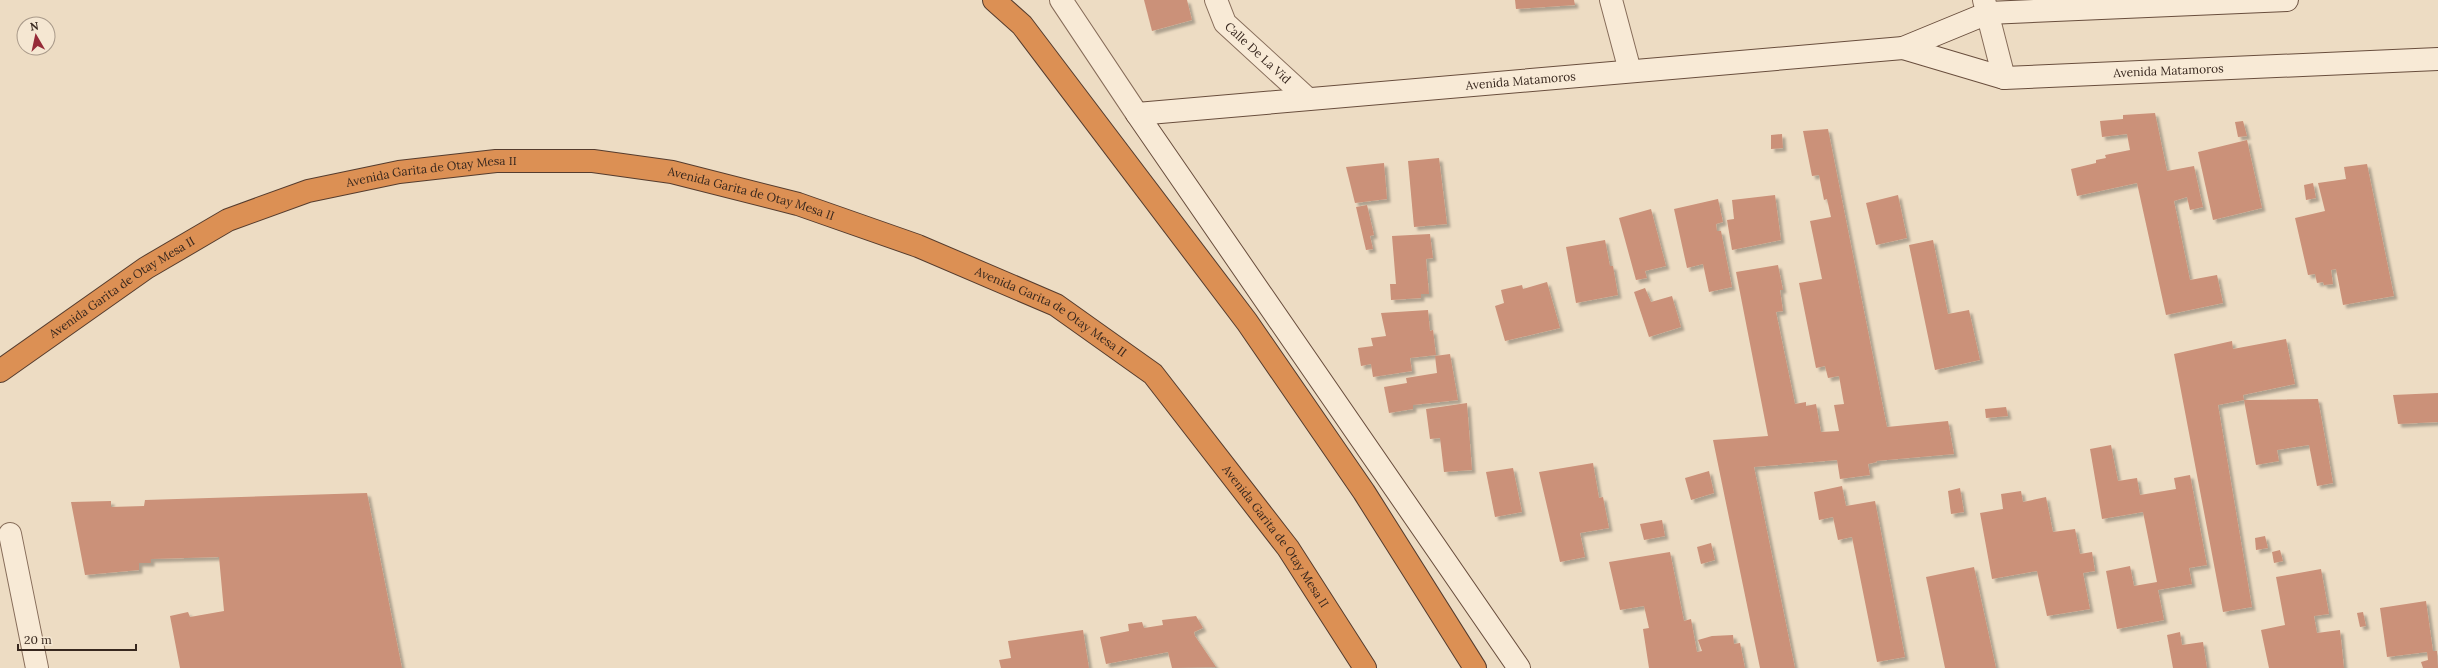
<svg xmlns="http://www.w3.org/2000/svg" width="2438" height="668" font-family="Lora,serif">
	<style>
		.building { fill: #cb9179; filter: url(#shadow) }
		.lines { fill: none; stroke-linecap: round; stroke-linejoin: round }
		.street-casing { stroke: #876d5a; stroke-width: 24 }
		.secondary-casing { stroke: #694e3d; stroke-width: 24 }
		.highway-casing { stroke: #553c2e; stroke-width: 24 }
		.street { stroke: #f8ead6; stroke-width: 22 }
		.secondary { stroke: #f8ead6; stroke-width: 22 }
		.highway { stroke: #dc9054; stroke-width: 22 }
		.labels { text-anchor: middle; stroke-width: 3; stroke-linejoin: round; paint-order: stroke }
		.street-label { font-size: 12px; fill: #37271e; stroke: #f5e7d2 }
	</style>
	<defs>
		<filter id="shadow"><feDropShadow dx="3.5" dy="3.5" stdDeviation="1" flood-color="#0004"/></filter>
	</defs>
	<rect width="100%" height="100%" fill="#eddcc3"/>
	<!-- building -->
	<g class="building">
		<polygon points="1144,0 1187,0 1192,20 1152,31"/>
		<polygon points="1515,0 1574,0 1575,5 1516,9"/>
		<polygon points="2155,113 2167,171 2194,166 2200,194 2203,207 2190,210 2187,197 2174,201 2190,280 2217,275 2223,303 2166,315 2137,183 2077,196 2071,169 2096,163 2096,160 2106,158 2105,155 2130,150 2127,134 2102,137 2100,121 2123,119 2123,115"/>
		<polygon points="2243,121 2247,136 2238,137 2235,122"/>
		<polygon points="1828,129 1887,427 1948,421 1954,454 1876,461 1877,462 1868,464 1870,475 1840,479 1837,460 1754,467 1795,668 1760,668 1713,440 1768,436 1736,272 1778,265 1783,290 1780,290 1783,311 1776,312 1795,404 1806,402 1806,406 1816,404 1821,432 1839,431 1834,405 1844,404 1839,376 1828,378 1825,366 1816,368 1799,283 1822,279 1810,221 1831,217 1827,199 1824,200 1819,175 1812,176 1803,131"/>
		<polygon points="1782,134 1783,148 1771,149 1771,135"/>
		<polygon points="2247,140 2262,208 2213,220 2198,152"/>
		<polygon points="1439,158 1447,224 1414,227 1408,161"/>
		<polygon points="1384,163 1387,199 1355,203 1346,167"/>
		<polygon points="2367,164 2394,296 2343,305 2336,269 2331,270 2333,284 2324,285 2323,282 2317,283 2315,274 2308,275 2295,218 2325,211 2318,183 2346,179 2344,167"/>
		<polygon points="2313,183 2316,198 2306,200 2304,185"/>
		<polygon points="1775,195 1781,240 1732,250 1727,220 1734,219 1732,200"/>
		<polygon points="1898,195 1907,238 1876,245 1866,203"/>
		<polygon points="1718,199 1723,222 1716,224 1717,231 1721,231 1732,287 1709,292 1703,264 1687,268 1674,209"/>
		<polygon points="1367,205 1374,235 1370,236 1373,249 1366,250 1356,207"/>
		<polygon points="1651,209 1666,266 1645,271 1647,278 1636,280 1619,218"/>
		<polygon points="1430,234 1433,258 1426,259 1429,294 1421,294 1421,298 1391,300 1390,284 1396,284 1392,236"/>
		<polygon points="1605,240 1610,266 1613,266 1618,295 1576,303 1566,247"/>
		<polygon points="1933,240 1948,314 1969,310 1980,360 1935,370 1909,245"/>
		<polygon points="1547,282 1560,328 1505,341 1495,306 1504,303 1501,290 1522,285 1523,289"/>
		<polygon points="1645,288 1651,302 1672,296 1681,327 1649,337 1634,292"/>
		<polygon points="1428,310 1430,331 1433,330 1436,355 1410,358 1412,371 1373,377 1371,364 1361,366 1358,348 1373,346 1371,338 1386,336 1381,313"/>
		<polygon points="2286,339 2295,384 2243,395 2244,400 2218,405 2252,607 2223,612 2174,354 2232,341 2233,349"/>
		<polygon points="1450,354 1458,400 1413,405 1413,409 1389,413 1384,387 1407,383 1406,378 1437,373 1435,356"/>
		<polygon points="2438,393 2438,422 2398,424 2393,395"/>
		<polygon points="2318,399 2333,483 2317,486 2309,445 2277,450 2279,461 2256,465 2244,400"/>
		<polygon points="1467,403 1472,470 1444,472 1440,438 1430,439 1426,409"/>
		<polygon points="2006,407 2008,416 1986,418 1985,409"/>
		<polygon points="2111,445 2118,481 2137,478 2140,495 2176,489 2174,478 2190,475 2207,565 2189,568 2192,584 2158,590 2164,620 2117,629 2106,571 2130,566 2134,586 2157,582 2143,512 2102,519 2090,449"/>
		<polygon points="1593,463 1599,498 1603,497 1609,528 1580,533 1585,557 1560,562 1539,472"/>
		<polygon points="1513,468 1522,512 1495,517 1486,472"/>
		<polygon points="1709,471 1714,493 1691,500 1685,478"/>
		<polygon points="1842,486 1846,506 1875,501 1905,657 1877,662 1852,537 1838,540 1833,517 1819,520 1814,492"/>
		<polygon points="1960,488 1964,512 1951,514 1948,491"/>
		<polygon points="2021,491 2023,502 2046,497 2053,532 2075,529 2080,554 2092,552 2095,571 2083,573 2090,609 2047,616 2037,571 1992,579 1980,513 2003,509 2001,494"/>
		<polygon points="367,493 402,668 180,668 170,616 188,612 190,617 224,611 219,557 151,559 151,563 139,563 139,570 85,575 71,502 111,501 111,507 144,506 145,500"/>
		<polygon points="1662,520 1665,536 1644,540 1640,524"/>
		<polygon points="2265,536 2268,548 2256,550 2255,538"/>
		<polygon points="1711,543 1715,560 1701,564 1697,547"/>
		<polygon points="2280,550 2283,561 2274,563 2272,552"/>
		<polygon points="1670,552 1684,621 1691,619 1697,652 1702,651 1698,640 1712,636 1733,635 1734,644 1740,643 1745,668 1649,668 1643,629 1649,628 1644,606 1620,610 1609,562"/>
		<polygon points="1974,567 1996,668 1945,668 1926,577"/>
		<polygon points="2321,569 2329,614 2314,616 2317,633 2340,630 2344,668 2269,668 2261,630 2285,625 2276,577"/>
		<polygon points="2426,601 2433,651 2437,651 2438,668 2423,668 2421,662 2428,660 2427,652 2387,657 2380,608"/>
		<polygon points="2363,612 2366,626 2360,627 2357,613"/>
		<polygon points="1196,616 1203,628 1194,632 1195,636 1216,667 1172,668 1168,652 1106,664 1100,637 1129,631 1128,624 1142,622 1144,628 1163,625 1162,620"/>
		<polygon points="1083,630 1089,668 1001,668 999,660 1011,658 1008,641"/>
		<polygon points="2180,632 2182,645 2203,642 2207,668 2173,668 2167,635"/>
	</g>
	<g class="lines">
		<!-- street casing -->
		<g class="street-casing">
			<g id="street">
				<polyline points="1061,0 1137,114"/>
				<path id="s1" d="M1216 0 1225 23 1308 99"/>
				<polyline points="1611,0 1630,71"/>
				<polyline points="1984,0 2004,78"/>
				<polyline points="10,534 37,668"/>
			</g>
		</g>
		<!-- secondary casing -->
		<g class="secondary-casing">
			<g id="secondary">
				<path id="s2" d="M1903 48 2004 78 2438 59"/>
				<path id="s3" d="M1519 668 1137 114 1903 48 1988 13 2287 0"/>
			</g>
		</g>
		<!-- highway casing -->
		<g class="highway-casing">
			<g id="highway">
				<polyline points="994,0 1022,25 1247,322 1364,492 1475,668"/>
				<path id="s4" d="M0 371 146 268 228 220 308 191 399 172 496 161H593L672 172 798 204 918 246 1056 305 1153 374 1288 548 1365 668"/>
			</g>
		</g>
		<!-- street -->
		<use href="#street" class="street"/>
		<!-- secondary -->
		<use href="#secondary" class="secondary"/>
		<!-- highway -->
		<use href="#highway" class="highway"/>
	</g>
	<g class="labels">
		<!-- street labels -->
		<g class="street-label">
			<text dy="4" stroke="none"><textPath href="#s1" startOffset="69">Calle De La Vid</textPath></text>
			<text dy="4" stroke="none"><textPath href="#s2" startOffset="270">Avenida Matamoros</textPath></text>
			<text dy="4" stroke="none"><textPath href="#s3" startOffset="1058">Avenida Matamoros</textPath></text>
			<text dy="4" stroke="none"><textPath href="#s4" startOffset="484">Avenida Garita de Otay Mesa II</textPath></text>
			<text dy="4" stroke="none"><textPath href="#s4" startOffset="808">Avenida Garita de Otay Mesa II</textPath></text>
			<text dy="4" stroke="none"><textPath href="#s4" startOffset="148">Avenida Garita de Otay Mesa II</textPath></text>
			<text dy="4" stroke="none"><textPath href="#s4" startOffset="1132">Avenida Garita de Otay Mesa II</textPath></text>
			<text dy="4" stroke="none"><textPath href="#s4" startOffset="1456">Avenida Garita de Otay Mesa II</textPath></text>
		</g>
	</g>
	<!-- north arrow -->
	<g transform="translate(36 36) rotate(351)"><circle r="19" fill="#f5e7d2" stroke="#a99a8a"/>
	<path d="M0-3L7 15L0 10L-7 15Z" fill="#962b38"/>
	<text y="-6" font-size="11" font-weight="bold" text-anchor="middle" fill="#37271e">N</text>
	</g>
	<!-- scale -->
	<path d="M18 644v6h118v-6" fill="none" stroke="#37271e" stroke-width="2"/>
	<text x="24" y="644" font-size="12" fill="#37271e" stroke="#f5e7d2" stroke-width="3" paint-order="stroke">20 m</text>
</svg>
